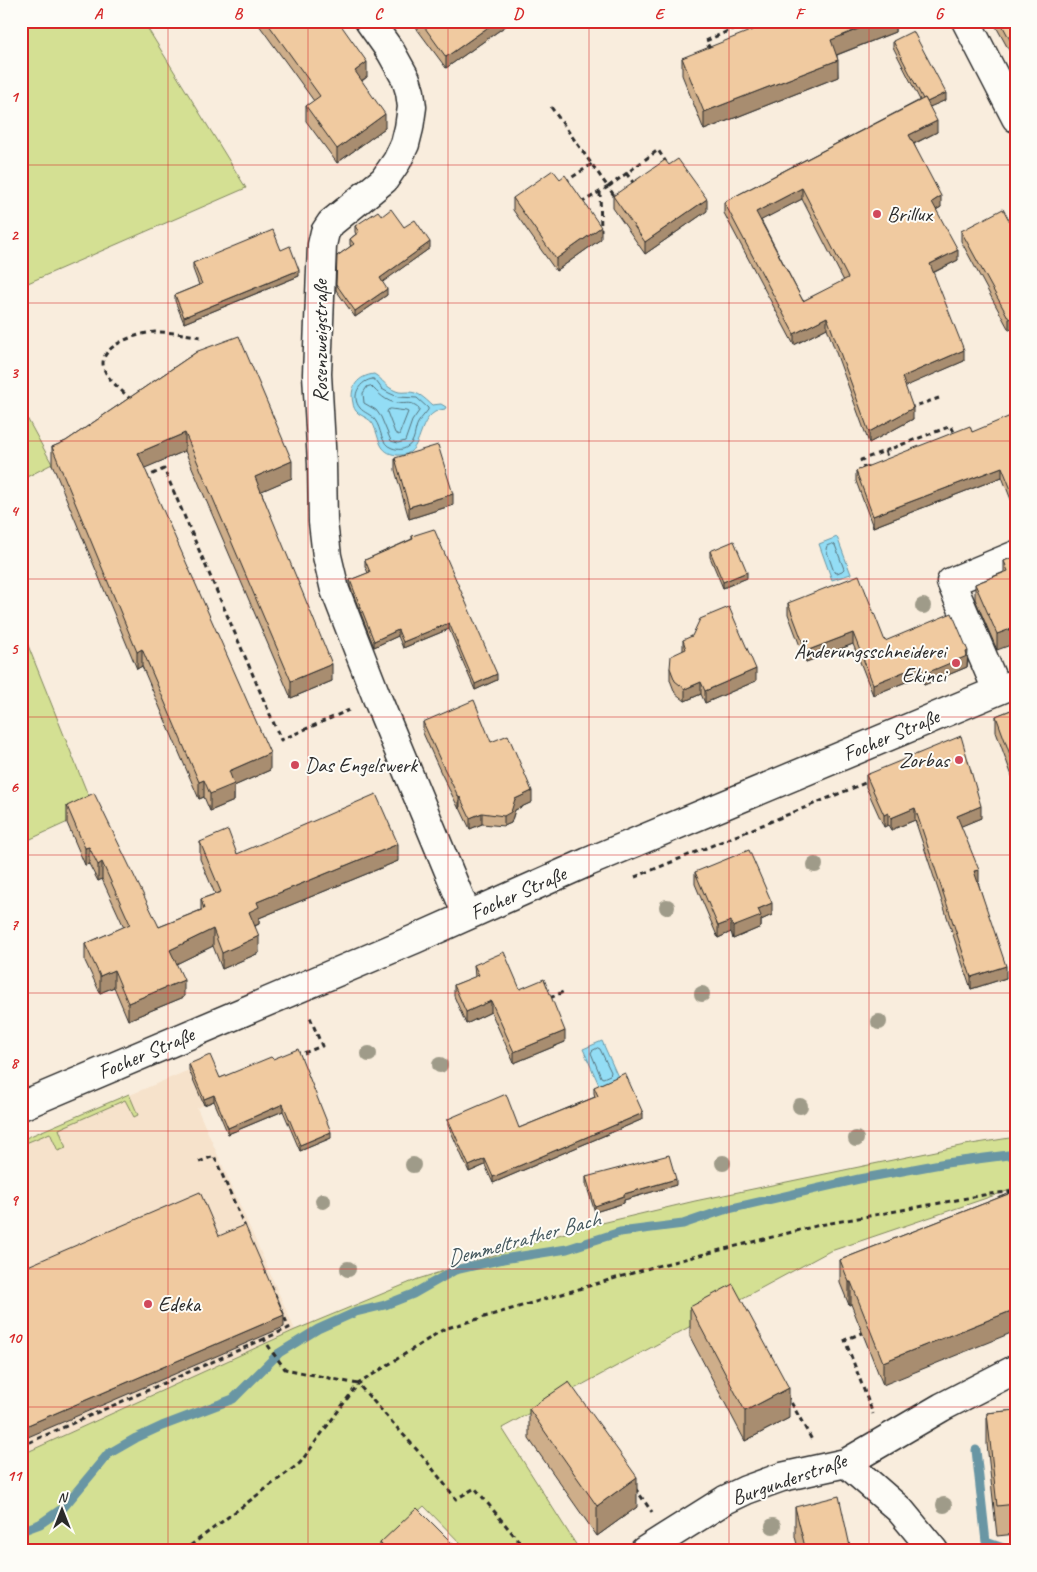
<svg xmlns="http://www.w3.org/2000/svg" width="1037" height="1572" font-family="Caveat,sans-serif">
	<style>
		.built { fill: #f6e2cb }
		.green { fill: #d4e093; stroke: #80865f }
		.water { fill: #93ddf5; stroke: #6996a4 }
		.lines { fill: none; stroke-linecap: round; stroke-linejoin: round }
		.shore { stroke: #55727c; stroke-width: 1 }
		.stream { stroke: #6996a4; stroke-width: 9 }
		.minor-casing { stroke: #2b2b2b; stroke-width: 31 }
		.major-casing { stroke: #2b2b2b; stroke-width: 31 }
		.path { stroke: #2b2b2b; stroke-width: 3; stroke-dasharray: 5 4; stroke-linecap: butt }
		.minor { stroke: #fdfcf7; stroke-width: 28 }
		.major { stroke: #fdfcf7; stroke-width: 28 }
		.tree { fill: #9f9b89 }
		.wall { fill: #ceae8a; stroke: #2b2b2b; fill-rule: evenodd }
		.shaded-wall { fill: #a88d70; stroke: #2b2b2b }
		.building { fill: #f0caa0; stroke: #2b2b2b; fill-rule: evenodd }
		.grid { fill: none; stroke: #d62828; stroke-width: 1; stroke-opacity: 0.55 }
		.poi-dot { fill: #d1495b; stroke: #fdfcf7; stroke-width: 2 }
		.labels { text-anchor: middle; stroke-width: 4; stroke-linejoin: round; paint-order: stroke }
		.poi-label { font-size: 21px; fill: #2b2b2b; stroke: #fdfcf7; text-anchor: start }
		.street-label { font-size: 21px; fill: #2b2b2b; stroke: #fdfcf7 }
		.water-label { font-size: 22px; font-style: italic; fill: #45585e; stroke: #fdfcf7 }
		.neatline { fill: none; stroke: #d62828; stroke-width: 2 }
		.grid-label { font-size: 16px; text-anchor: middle; font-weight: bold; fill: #d62828 }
	</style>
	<rect width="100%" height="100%" fill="#f9eddd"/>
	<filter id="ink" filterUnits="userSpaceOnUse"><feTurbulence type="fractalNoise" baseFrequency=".02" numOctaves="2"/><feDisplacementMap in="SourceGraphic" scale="10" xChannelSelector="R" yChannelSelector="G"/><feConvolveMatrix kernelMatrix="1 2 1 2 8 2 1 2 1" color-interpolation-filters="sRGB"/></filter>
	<g filter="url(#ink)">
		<!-- built -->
		<polygon class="built" points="189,1070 204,1105 197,1108 295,1330 21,1455 21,1141"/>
		<!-- green -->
		<g class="green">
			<polygon points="21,21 143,21 246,188 21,286"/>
			<polygon points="21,407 52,464 21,480"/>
			<polygon points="21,628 94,810 24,842 21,835"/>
			<polygon points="129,1094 138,1115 134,1117 125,1100 59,1129 66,1148 58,1151 50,1133 21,1145 21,1140"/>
			<polygon points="1016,1137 1016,1188 828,1252 502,1428 577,1546 572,1551 468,1551 424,1506 374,1551 21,1551 21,1455 295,1330 418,1279 581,1228 695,1201 965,1145"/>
		</g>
		<!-- water -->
		<g class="water">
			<path d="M374 374C383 379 385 387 396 391 400 393 404 392 408 392 419 392 424 398 432 405L441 404 446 407 445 409C413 412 427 458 397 455 378 453 380 438 373 424 369 418 363 417 358 413 355 411 353 406 353 403 349 387 358 376 374 374Z"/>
			<polygon points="837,537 851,574 832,580 819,544"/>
			<polygon points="602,1041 618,1077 599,1085 583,1049"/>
		</g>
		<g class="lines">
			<!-- shore -->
			<g class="shore">
				<path d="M373 379 376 381 382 389 389 393 398 397 417 398 428 408V410C425 414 421 418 418 423 414 430 416 442 407 447 403 450 398 450 392 448 380 444 382 429 375 420 371 414 364 413 360 408 350 396 360 380 373 379Z"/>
				<path d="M371 386C378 393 386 402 397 403 408 405 410 400 419 408V411L412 421 405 441 398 443 391 441 381 417 376 410 364 403 363 393 367 387Z"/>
				<polygon points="391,409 406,411 408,412 399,435 395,433 387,412 388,410"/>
				<polygon points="833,544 835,545 844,569 842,571 837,573 834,572 826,549 827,546"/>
				<polygon points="598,1048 600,1049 611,1072 610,1075 603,1078 601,1077 591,1053 592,1051"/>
			</g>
			<!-- stream -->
			<g class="stream">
				<polyline points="976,1450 986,1542 1012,1551"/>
				<polyline points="21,1531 40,1524 63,1508 108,1454 136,1438 162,1426 233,1399 279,1353 318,1329 356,1312 385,1305 413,1294 455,1270 503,1259 567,1249 620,1232 683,1224 724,1210 859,1179 946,1163 1016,1154"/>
			</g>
			<!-- minor casing -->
			<g class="minor-casing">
				<g id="minor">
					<polyline points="369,21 391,52 406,79 410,92 412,107 409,128 405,144 397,161 384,180 331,223 325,232 322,245 317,374 322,464 323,522 327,556 335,590 377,698 467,915"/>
					<polyline points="966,21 1016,118"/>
					<polyline points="997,690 951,582 1016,555"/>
					<polyline points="846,1463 900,1510 934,1551"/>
					<polyline points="644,1551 725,1500 746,1490 782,1477 846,1463 942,1407 1016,1369"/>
				</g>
			</g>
			<!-- major casing -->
			<g class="major-casing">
				<polyline id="major" points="21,1106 415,939 588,862 1016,683"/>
			</g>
			<!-- path -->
			<g class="path">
				<polyline points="710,49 706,41 750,21"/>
				<polyline points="551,107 608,187 658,150 666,162"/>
				<polyline points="626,173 635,185"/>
				<polyline points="565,182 592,164"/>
				<polyline points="600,192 601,231"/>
				<polyline points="581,203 608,187 616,198"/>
				<path d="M131 400C124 392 109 381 105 371 93 347 138 333 155 332 171 332 186 334 201 337"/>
				<polyline points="909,408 939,398"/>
				<polyline points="885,451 889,462"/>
				<polyline points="865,470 861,460 951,426 955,434"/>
				<polyline points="144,478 164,469 281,740 349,710"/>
				<polyline points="635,877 870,781"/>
				<polyline points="550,998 563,992"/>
				<polyline points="304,1053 322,1046 309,1015"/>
				<polyline points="199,1162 214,1156 245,1227"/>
				<polyline points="271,1285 289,1328 264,1339 273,1353 285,1369 358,1384 425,1459 456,1499 475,1488 527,1551"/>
				<polyline points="864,1332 845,1340 873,1414"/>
				<polyline points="787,1395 812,1440"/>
				<polyline points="21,1446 264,1339"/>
				<polyline points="635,1488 652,1512"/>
				<polyline points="183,1551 300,1463 358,1384 444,1329 653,1267 820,1225 989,1194 1016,1191"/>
			</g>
			<!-- minor -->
			<use href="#minor" class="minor"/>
			<!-- major -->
			<use href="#major" class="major"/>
		</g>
		<!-- trees -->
		<g class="tree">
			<circle cx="923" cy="606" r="8"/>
			<circle cx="815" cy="865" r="8"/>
			<circle cx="667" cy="907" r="8"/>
			<circle cx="702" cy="994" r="8"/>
			<circle cx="879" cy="1022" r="8"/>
			<circle cx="369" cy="1054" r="8"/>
			<circle cx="440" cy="1065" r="8"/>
			<circle cx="800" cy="1106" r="8"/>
			<circle cx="856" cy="1139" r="8"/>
			<circle cx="723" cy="1163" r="8"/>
			<circle cx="413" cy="1165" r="8"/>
			<circle cx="323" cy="1201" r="8"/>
			<circle cx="348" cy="1269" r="8"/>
			<circle cx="944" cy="1505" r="8"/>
			<circle cx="773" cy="1526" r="8"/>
		</g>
		<!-- wall -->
		<g class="wall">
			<polygon points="256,21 338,21 367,77 362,81 385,128 337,163 306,121 306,106 314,101"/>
			<polygon points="417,21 507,21 507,25 446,68 417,29"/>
			<polygon points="895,21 895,32 837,55 838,77 704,130 682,75 682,58"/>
			<polygon points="993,21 1016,21 1016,63"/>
			<path d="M893 41 946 100 929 107 937 132 914 144 941 207 936 210 958 260 933 273 964 361 905 386 913 419 869 443 827 328 794 345 724 213V202L920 100 893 47ZM802 199 844 281 803 301 761 220Z"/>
			<polygon points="669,165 707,211 645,254 613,208 613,196"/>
			<polygon points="513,198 601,239 556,271 513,210"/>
			<polygon points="382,216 404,227 430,248 382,282 387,295 355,317 336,290 337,256 351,246 350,245 350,239 356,234 355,232 355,226"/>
			<polygon points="961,231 1016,233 1016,327 1009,330 961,241"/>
			<polygon points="281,250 299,276 184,323 175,301 175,295 199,285 193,269 193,263"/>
			<polygon points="198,351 292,478 261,491 332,681 291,698 185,451 144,468 270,770 234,786 234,801 210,811 204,797 199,799 142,666 137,669 52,464 52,447 66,441"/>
			<polygon points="1015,375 1016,375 1016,388 1015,386"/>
			<polygon points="1016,423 1016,507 1014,507 1002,477 873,527 856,481 856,471 972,432"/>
			<polygon points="395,458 453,505 409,519 395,470"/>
			<polygon points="412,536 497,680 475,690 449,629 403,648 398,636 374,647 350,586 350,580 368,573 365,566 365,560 412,539"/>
			<polygon points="710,551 747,578 723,588 710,557"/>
			<polygon points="1016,556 997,650 975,599 975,584 1004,572 1004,561"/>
			<polygon points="788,603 885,641 968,662 967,667 924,685 921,676 873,695 853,644 806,662 788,614"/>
			<polygon points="683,640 756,681 705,703 701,694 685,701 675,693 670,680 670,668 683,650"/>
			<polygon points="1016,708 1016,787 996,732 996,716"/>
			<polygon points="423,722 491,742 532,802 515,810 511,823 504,826 482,824 470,829 460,808 459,809 441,773 423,733"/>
			<polygon points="866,775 981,818 961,826 979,882 978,882 1006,978 971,989 915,820 891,830 888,825 884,827 866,787"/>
			<polygon points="67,806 159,927 201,910 201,899 215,894 200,859 200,842 237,854 398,861 259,918 259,924 255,926 259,953 222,969 213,946 176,964 184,997 128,1020 114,987 100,993 85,961 85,944 124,927 102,879 98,881 89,864 85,865 67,823"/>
			<polygon points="695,872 772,915 761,920 761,927 733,939 731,932 718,938 695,884"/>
			<polygon points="474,965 520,989 565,1042 514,1063 491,1012 466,1024 454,996 454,985 475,977"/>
			<polygon points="273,1059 331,1138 300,1151 283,1111 228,1134 214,1101 204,1105 189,1070 189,1064 220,1078"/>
			<polygon points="594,1087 643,1119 493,1183 485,1165 469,1172 448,1125 448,1119 519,1128 595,1097 594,1093"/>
			<polygon points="586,1177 676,1185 624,1200 624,1203 595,1212 586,1184"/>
			<polygon points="1016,1191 883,1385 851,1304 849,1305 840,1283 840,1260"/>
			<polygon points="690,1307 789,1418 745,1441 690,1337"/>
			<polygon points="529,1409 637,1507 597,1536 529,1439"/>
			<polygon points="1016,1410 1016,1534 997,1536 987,1444 987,1413"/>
			<polygon points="795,1507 851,1551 799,1551 795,1537"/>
			<polygon points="380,1543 460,1551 380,1551"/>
		</g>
		<!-- shaded-wall -->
		<g class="shaded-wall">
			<polygon points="497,21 507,21 507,25 446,68 446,57"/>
			<polygon points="878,21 895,21 895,32 831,57 831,40"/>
			<polygon points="838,60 838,77 704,130 704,112"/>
			<polygon points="367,62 367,77 355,85 355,71"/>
			<polygon points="946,93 946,100 925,109 925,103"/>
			<polygon points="385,114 385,128 337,163 337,149"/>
			<polygon points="937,121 937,132 909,146 909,135"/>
			<polygon points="802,188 802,199 756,223 756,212"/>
			<polygon points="941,196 941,207 932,212 932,202"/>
			<polygon points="707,199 707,211 645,254 645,242"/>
			<polygon points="601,227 601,239 556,271 556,259"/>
			<polygon points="430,242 430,248 380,284 380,278"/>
			<polygon points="958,250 958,260 930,274 930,264"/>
			<polygon points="299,270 299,276 184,323 184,317"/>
			<polygon points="387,289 387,295 355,317 355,311"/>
			<polygon points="1016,316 1016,327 1009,330 1009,319"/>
			<polygon points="827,317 827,328 794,345 794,334"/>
			<polygon points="964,350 964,361 902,388 902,377"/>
			<polygon points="913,408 913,419 869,443 869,432"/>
			<polygon points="185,433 185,451 138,471 138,453"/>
			<polygon points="292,461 292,478 255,494 255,477"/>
			<polygon points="1002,467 1002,477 873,527 873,516"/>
			<polygon points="453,494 453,505 409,519 409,507"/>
			<polygon points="1016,496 1016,507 1014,507 1014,497"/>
			<polygon points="747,572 747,578 723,588 723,582"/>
			<polygon points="449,623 449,629 403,648 403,642"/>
			<polygon points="1016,627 1016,643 997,650 997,634"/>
			<polygon points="398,630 398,636 374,647 374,641"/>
			<polygon points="853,633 853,644 806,662 806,651"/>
			<polygon points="142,649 142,666 137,669 137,652"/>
			<polygon points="968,651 967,667 924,685 924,674"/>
			<polygon points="332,664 332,681 291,698 291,681"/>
			<polygon points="921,665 921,676 873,695 873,684"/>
			<polygon points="756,669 756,681 705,703 705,691"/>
			<polygon points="497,674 497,680 475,690 475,684"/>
			<polygon points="701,682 701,694 685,701 685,689"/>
			<polygon points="270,753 270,770 234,786 234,801 210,811 210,794 229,771"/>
			<polygon points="204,780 204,797 199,799 199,782"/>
			<polygon points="532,791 532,802 515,810 511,823 504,826 504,816 515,799"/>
			<polygon points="460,797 460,808 459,809 459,798"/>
			<polygon points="981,806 981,818 957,828 957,816"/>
			<polygon points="915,808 915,820 891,830 891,818"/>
			<polygon points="482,813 482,824 470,829 470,818"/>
			<polygon points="888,813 888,825 884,827 884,815"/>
			<polygon points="398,844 398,861 259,918 259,924 249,928 249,912 257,902"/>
			<polygon points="89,847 89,864 85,865 85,848"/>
			<polygon points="102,862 102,879 98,881 98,865"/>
			<polygon points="979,870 979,882 974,883 974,871"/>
			<polygon points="772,903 772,915 761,920 761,927 733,939 733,927 758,909"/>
			<polygon points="731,921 731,932 718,938 718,926"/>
			<polygon points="213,929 213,946 170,967 170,950"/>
			<polygon points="259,936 259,953 222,969 222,953"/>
			<polygon points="1006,966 1006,978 971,989 971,977"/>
			<polygon points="114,970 114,987 100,993 100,976"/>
			<polygon points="184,980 184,997 128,1020 128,1003"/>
			<polygon points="491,1001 491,1012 466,1024 466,1012"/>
			<polygon points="565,1031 565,1042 514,1063 514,1052"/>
			<polygon points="214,1095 214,1101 204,1105 204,1099"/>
			<polygon points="283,1104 283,1111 228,1134 228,1128"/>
			<polygon points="643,1113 643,1119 493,1183 493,1177"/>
			<polygon points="331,1132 331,1138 300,1151 300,1145"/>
			<polygon points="485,1159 485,1165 469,1172 469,1166"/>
			<polygon points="676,1179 676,1185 624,1200 624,1203 595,1212 595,1206 624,1194"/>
			<polygon points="849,1282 851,1282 851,1304 849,1305"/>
			<polygon points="1016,1309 1016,1331 883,1385 883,1362"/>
			<polygon points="284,1315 284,1327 21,1440 21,1428"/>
			<polygon points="789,1388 789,1418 745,1441 745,1411"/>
			<polygon points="637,1477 637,1507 597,1536 597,1506"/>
		</g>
		<!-- building -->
		<g class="building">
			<polygon points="266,21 338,21 367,62 355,71 385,114 337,149 306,106 320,96"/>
			<polygon points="420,21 497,21 446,57"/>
			<polygon points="775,21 878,21 831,40 838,60 704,112 682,58"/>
			<polygon points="1000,21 1016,21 1016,51"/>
			<polygon points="913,31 946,93 927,102 925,98 923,99 893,41"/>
			<path d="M925 98 937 121 909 135 941 196 932 202 958 250 930 264 964 350 902 377 913 408 869 432 827 317 794 334 724 202ZM802 188 848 278 803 301 756 212Z"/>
			<polygon points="678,159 707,199 645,242 613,196 665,160 669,165"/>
			<polygon points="553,170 560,179 565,175 601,227 556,259 513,198"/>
			<polygon points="391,209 404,227 415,220 430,242 380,278 387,289 355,311 336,284 337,256 354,244 350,239 359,232 355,226 378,211 382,216"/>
			<polygon points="1003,209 1016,233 1016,316 1009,319 961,231"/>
			<polygon points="273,230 281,250 290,246 299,270 184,317 175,295 202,284 193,263"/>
			<polygon points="239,336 292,461 255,477 332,664 291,681 185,433 138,453 270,753 229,771 234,784 210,794 204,780 199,782 142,649 137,652 52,447 66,441 198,351"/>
			<polygon points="1013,415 1016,423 1016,496 1014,497 1002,467 873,516 856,471 970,426 972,432"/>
			<polygon points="438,445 453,494 409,507 395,458"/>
			<polygon points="434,529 497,674 475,684 449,623 403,642 398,630 374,641 350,580 370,572 365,560 413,539 412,536"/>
			<polygon points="734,541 747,572 723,582 710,551"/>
			<polygon points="1016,556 1016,627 997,634 975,584 1008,571 1004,561"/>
			<polygon points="859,575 885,641 952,613 968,651 966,652 967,656 924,674 921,665 873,684 853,633 806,651 788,603"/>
			<polygon points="729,607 756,669 705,691 701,682 685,689 675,681 670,668 671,656 686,649 683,640 692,636 700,619"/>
			<polygon points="474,700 491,742 508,735 532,791 515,799 511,812 504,816 482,813 470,818 460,797 459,798 441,762 423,722"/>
			<polygon points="1016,708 1016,771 996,716"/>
			<polygon points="961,736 981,806 957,816 979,870 974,871 1006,966 971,977 915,808 891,818 888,813 884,815 866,775"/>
			<polygon points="94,793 159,927 204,909 201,899 221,892 200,842 228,830 237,854 376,794 398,844 257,902 259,907 249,912 259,936 222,953 213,929 170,950 184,980 128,1003 114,970 100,976 85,944 130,924 102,862 98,865 89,847 85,848 67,806"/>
			<polygon points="749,850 772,903 758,909 761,916 733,927 731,921 718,926 695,872"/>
			<polygon points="504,952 520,989 544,979 565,1031 514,1052 491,1001 466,1012 454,985 479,975 474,965"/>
			<polygon points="298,1049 331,1132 300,1145 283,1104 228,1128 214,1095 204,1099 189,1064 210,1055 220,1078 271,1057 273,1059"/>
			<polygon points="625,1073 643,1113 493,1177 485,1159 469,1166 448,1119 506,1094 519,1128 598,1096 594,1087"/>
			<polygon points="669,1155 676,1179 624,1194 624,1196 595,1206 586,1177"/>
			<polygon points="1016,1191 1016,1309 883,1362 851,1282 849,1282 840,1260"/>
			<polygon points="200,1192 219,1236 245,1225 284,1315 21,1428 21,1269"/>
			<polygon points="733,1284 789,1388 745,1411 690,1307"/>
			<polygon points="569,1382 637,1477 597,1506 529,1409"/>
			<polygon points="1016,1410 1016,1504 997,1506 987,1413"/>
			<polygon points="839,1496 851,1551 806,1551 795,1507"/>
			<polygon points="417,1508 460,1551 388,1551 380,1543"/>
		</g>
	</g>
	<!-- grid -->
	<path class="grid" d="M168 21V1551M308 21V1551M448 21V1551M589 21V1551M729 21V1551M869 21V1551M21 165H1016M21 303H1016M21 441H1016M21 579H1016M21 717H1016M21 855H1016M21 993H1016M21 1131H1016M21 1269H1016M21 1407H1016"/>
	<!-- markers -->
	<g class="poi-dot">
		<circle cx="877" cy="214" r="5"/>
		<circle cx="956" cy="663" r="5"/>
		<circle cx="959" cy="760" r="5"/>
		<circle cx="295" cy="765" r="5"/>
		<circle cx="148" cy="1304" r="5"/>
	</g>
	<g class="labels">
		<!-- poi labels -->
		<g class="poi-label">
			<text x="887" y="221">Brillux</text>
			<text x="946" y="658" text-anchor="end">Änderungsschneiderei<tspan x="946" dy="24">Ekinci</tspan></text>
			<text x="949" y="767" text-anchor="end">Zorbas</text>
			<text x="305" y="772">Das Engelswerk</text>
			<text x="158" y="1311">Edeka</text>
		</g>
		<!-- street labels -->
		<g class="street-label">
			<text transform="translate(320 341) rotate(-90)" y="7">Rosenzweigstraße</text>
			<text transform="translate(891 735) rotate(-23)" y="7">Focher Straße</text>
			<text transform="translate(518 893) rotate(-24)" y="7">Focher Straße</text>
			<text transform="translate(146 1053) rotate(-23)" y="7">Focher Straße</text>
			<text transform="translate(789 1479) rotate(-19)" y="7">Burgunderstraße</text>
		</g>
		<!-- water labels -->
		<g class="water-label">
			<text transform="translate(523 1238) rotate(-15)" y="8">Demmeltrather Bach</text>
		</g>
	</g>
	<!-- margin -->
	<rect width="1037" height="1572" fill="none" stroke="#fdfcf7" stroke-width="55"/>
	<!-- north arrow -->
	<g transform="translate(62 1510)" stroke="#fdfcf7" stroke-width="4" paint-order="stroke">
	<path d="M0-4L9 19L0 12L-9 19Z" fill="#2b2b2b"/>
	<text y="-8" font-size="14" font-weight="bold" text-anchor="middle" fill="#2b2b2b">N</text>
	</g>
	<rect x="28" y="28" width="982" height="1516" class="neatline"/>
	<g class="grid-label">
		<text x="98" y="19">A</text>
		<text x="238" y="19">B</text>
		<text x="378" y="19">C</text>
		<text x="518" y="19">D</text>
		<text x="659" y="19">E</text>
		<text x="799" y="19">F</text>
		<text x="939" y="19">G</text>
		<text x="14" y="102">1</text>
		<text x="14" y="240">2</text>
		<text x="14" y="378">3</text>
		<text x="14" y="516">4</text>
		<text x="14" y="654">5</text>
		<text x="14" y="792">6</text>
		<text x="14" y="930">7</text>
		<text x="14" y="1068">8</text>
		<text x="14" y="1205">9</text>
		<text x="14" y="1343">10</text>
		<text x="14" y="1481">11</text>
	</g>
</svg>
